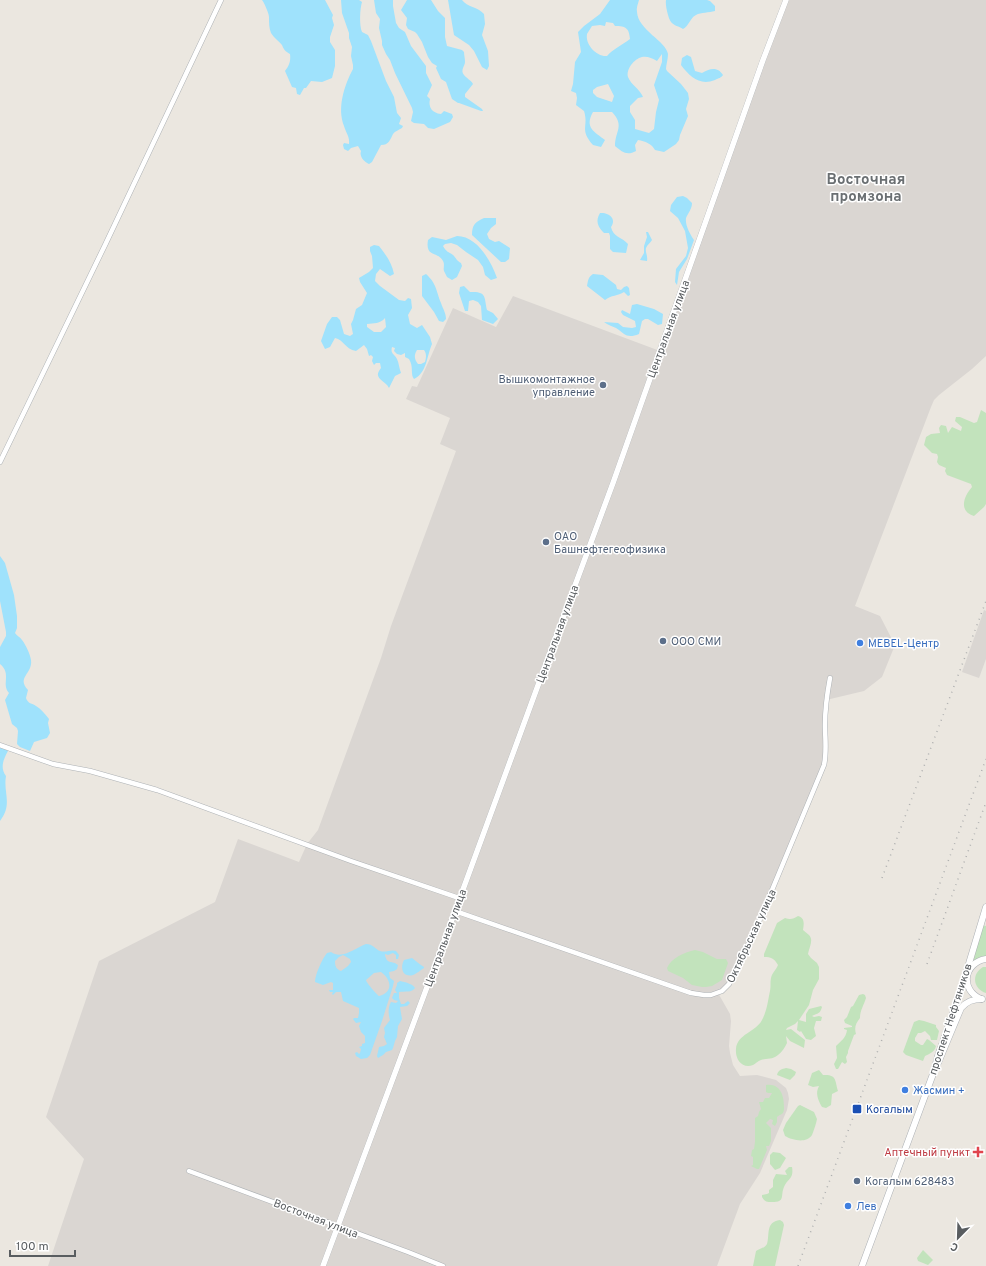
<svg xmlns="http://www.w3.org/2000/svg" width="986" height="1266" font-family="Overpass,sans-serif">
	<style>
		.industrial { fill: #dad6d2 }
		.green { fill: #c2e3bc }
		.water { fill: #9fe2fc; fill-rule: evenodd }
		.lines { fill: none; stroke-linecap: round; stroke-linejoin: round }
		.minor-casing { stroke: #aeb2b5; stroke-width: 5.5 }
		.tertiary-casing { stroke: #aeb2b5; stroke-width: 6 }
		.secondary-casing { stroke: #adb1b5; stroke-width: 7 }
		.minor { stroke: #fff; stroke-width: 4.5 }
		.tertiary { stroke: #fff; stroke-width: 5.5 }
		.secondary { stroke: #fff; stroke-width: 6 }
		.rail { stroke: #afb0b0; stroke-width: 1.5; stroke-dasharray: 1 5; stroke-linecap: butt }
		.service-dot { fill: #5c6f8a; stroke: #fff; stroke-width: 1.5 }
		.shop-dot { fill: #3f7fe0; stroke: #fff; stroke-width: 1.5 }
		.transit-dot { fill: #1a4fb4; stroke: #fff; stroke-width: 1.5 }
		.health-dot { fill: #e0444e; stroke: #fff; stroke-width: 1.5 }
		.labels { text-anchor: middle; stroke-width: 3; stroke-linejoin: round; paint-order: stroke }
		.street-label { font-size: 11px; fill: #595d60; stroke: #fff }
		.service-label { font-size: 11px; fill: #4e5e75; stroke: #fff; text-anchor: start }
		.shop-label { font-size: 11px; fill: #366cbe; stroke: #fff; text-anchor: start }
		.transit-label { font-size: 11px; fill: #164399; stroke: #fff; text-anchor: start }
		.health-label { font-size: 11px; fill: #be3a42; stroke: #fff; text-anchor: end }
		.district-label { font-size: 15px; font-weight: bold; fill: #6a6f72; stroke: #fff }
	</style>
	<rect width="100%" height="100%" fill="#ebe7e0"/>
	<!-- industrial -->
	<g class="industrial">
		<polygon points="786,0 986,0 986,356 972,369 939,395 934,400 931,407 855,606 880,616 895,645 882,677 864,691 826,700 824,765 732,978 718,993 730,1014 731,1021 729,1046 730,1053 733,1065 740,1076 757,1075 776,1080 786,1088 788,1093 789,1099 787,1110 760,1173 740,1204 717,1266 48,1266 84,1159 46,1117 99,961 215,902 238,839 299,862 307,844 318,830 381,658 391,626 456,451 440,444 450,418 406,399 412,386 417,387 453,308 496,327 513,296 660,351"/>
		<polygon points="984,610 986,611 986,659 979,678 962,672"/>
	</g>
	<!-- green -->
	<g class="green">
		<path d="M981 410 986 413V504L984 507 974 516C958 511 964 496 972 487L971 484 947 475 945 471 946 468 939 465 937 462 938 457 937 454 932 453 924 445 926 437 931 434 940 433 939 428 941 425 946 426 948 433 952 427 961 431 962 427 955 421 956 417H960L974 423 977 422Z"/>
		<path d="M798 916C805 918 804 924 803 930 805 932 807 933 809 935 814 940 809 948 808 954L811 958 817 963 819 967V979L813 990 809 1005 799 1020 806 1022V1014L809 1009 821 1006 822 1007C820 1014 818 1013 812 1016L814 1017 819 1016 822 1017 821 1021H816L814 1028 816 1036 811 1040 806 1039 801 1031 800 1032 797 1030 798 1021 795 1024 787 1028 786 1030 791 1029 805 1040 804 1048 790 1041 786 1036 787 1043C785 1047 782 1052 778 1055 772 1060 767 1058 761 1060 758 1061 755 1064 753 1065 742 1069 735 1059 736 1049 737 1034 756 1032 762 1020 767 1011 768 1000 770 991 771 986 770 982 771 978 772 973 776 970 778 965 774 958 771 957 764 957V954L777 923 785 918C791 920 793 919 798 916Z"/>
		<polygon points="983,925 986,926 986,956 980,957 973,961"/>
		<path d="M695 950 703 952 717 959H726L728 963 722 980 712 986 706 987H702L692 985 683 978 668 971 667 968C671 958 685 952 695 950Z"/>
		<path d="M983 967H986V993C973 989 971 974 983 967Z"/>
		<path d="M863 994 865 995 866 998C864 1005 860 1010 860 1018 856 1023 854 1027 856 1034L854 1035 848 1051V1053L846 1057 847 1062 845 1064 842 1062 838 1069H836L834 1064 837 1058 836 1046C841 1041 846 1038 847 1030L844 1029V1028L852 1027V1026L845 1023 844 1020 847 1017 851 1007 853 1006 859 995Z"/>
		<path d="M919 1020 924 1021 936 1025V1027L939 1031 937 1040H931L930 1036 925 1031 921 1033H918L915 1038V1041L921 1045H923L927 1039 929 1040 936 1046C935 1052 929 1054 925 1056L923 1061 906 1055 903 1052 914 1022Z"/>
		<path d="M786 1068 791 1069 796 1072 795 1075 790 1080 777 1075C778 1070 782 1069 786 1068Z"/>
		<path d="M819 1070 823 1075C837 1074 835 1081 838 1091L832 1094 831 1105 826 1108 822 1107C818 1100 815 1093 819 1086L813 1087 808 1085 812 1073Z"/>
		<path d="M766 1085C780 1083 784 1095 784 1107 784 1109 784 1111 783 1113 782 1114 778 1116 777 1117V1122L775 1126 772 1124 773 1120 770 1119 766 1123 771 1128V1141L769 1146H766L767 1150 759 1169H757L751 1166 753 1165V1157L751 1156 752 1150 754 1149 755 1142V1118L758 1116 759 1112 761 1109 759 1102H763L765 1098H769L772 1093H768L766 1092Z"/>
		<path d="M800 1105 814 1112 817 1119C816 1124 814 1130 812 1135 806 1144 792 1140 785 1136L783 1130 786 1123 798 1106Z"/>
		<polygon points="773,1152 780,1153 786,1158 780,1168 775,1170 770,1164 770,1155"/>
		<path d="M789 1167H792C794 1179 788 1178 784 1187 780 1196 786 1202 772 1202 767 1202 765 1202 762 1197V1195L767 1194 769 1193V1190L773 1187V1180L776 1174 787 1175 785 1171Z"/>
		<path d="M780 1220 783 1222 784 1225 775 1266H753L756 1251C759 1249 765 1248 767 1244 770 1235 765 1222 780 1220Z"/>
		<polygon points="923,1250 933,1260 928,1265 918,1261 917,1258"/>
	</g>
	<!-- water -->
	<g class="water">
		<path d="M262 0H325L333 15 332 18 334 25 330 37V42L335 50V66L332 78 322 82 311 81 306 88H304L300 95 297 94 296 88 292 87 285 71C289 66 291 61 290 54 285 51 284 50 282 45 279 41 274 38 271 33 269 28 269 23 269 17 269 14 264 2 262 0Z"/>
		<path d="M341 0H359L362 2C360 8 359 25 362 32L368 35 371 41 386 81 394 97 397 113 401 118 399 124 403 126 402 128C399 130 395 131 393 134 390 140 389 145 381 145L372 162 369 164C364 162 359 156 361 151L358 146 351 148 348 151 344 149 343 145 344 143 349 144C350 137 346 133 344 126 337 108 344 86 353 69V65L351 56 352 47 349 38V33L342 13Z"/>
		<path d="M374 0H393V6L396 23 399 28 405 32 411 46 426 66V73L432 85 427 96 430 99C428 107 432 113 441 114L444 111 452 114 453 117 450 122 434 129 428 128 424 124 414 123 411 121 413 112 412 108 395 73 390 60 386 54 382 45V41L379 28 380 19 376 13Z"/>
		<path d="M407 0H431L438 11 445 18V37L447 46 462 50 464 52C464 55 465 58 465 62 465 66 460 70 464 75 466 78 471 80 473 84L465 94V97L482 109 483 111H481L459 103H458L452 99 446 82 441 79 436 68 437 66 432 63 428 57 422 42 417 34 415 32 408 29 406 25 407 18 401 10Z"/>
		<path d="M448 0H462C467 7 478 7 484 14L485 24 482 35 488 51 489 66 487 70 482 67 474 51 469 45 454 35Z"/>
		<path d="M610 0H639C638 4 636 8 637 12 638 30 666 41 668 54 668 59 666 65 666 69L667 71 681 84 688 93 689 99 686 109 688 116 680 135 679 140 676 144 664 152 655 150C652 144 645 141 638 140L635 145 636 151C627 156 622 152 615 146 615 131 625 126 612 112H593C584 128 595 132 605 140L601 147 593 145C579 129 589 127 584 111L576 105 577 98 576 93 571 91 573 84 575 62 581 52 578 32 584 26 600 14ZM606 22 613 23 615 26C626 26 629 28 630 39 622 45 613 49 607 56 597 57 585 45 587 34 588 32 591 28 592 26L600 25 605 26ZM662 54V62L654 85 659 100 656 112 654 129 649 133 635 129V120L630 112V106L638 98 643 97C640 89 631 85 628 77 626 69 634 59 642 57 647 56 652 58 657 61ZM608 84 614 96 612 102 597 97 593 93V90L597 87Z"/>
		<path d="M666 0H707L710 1 715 6V11C709 13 701 12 696 15 690 18 689 26 683 29 679 26 674 26 671 22 668 18 665 4 666 0Z"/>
		<path d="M687 55 691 57 695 71 702 73C709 69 717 66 723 75 721 78 719 78 715 80 700 86 690 77 681 65L682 58Z"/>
		<path d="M683 196 687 198 692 203C692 209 688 213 686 218 685 225 690 234 694 240L687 259 679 272 677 285 675 282 676 269 686 256 688 248 685 231 678 218 670 211 671 205 677 197Z"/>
		<path d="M600 213C609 212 617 219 611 227 613 237 622 237 628 244L626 253 613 252 610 249V236L609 233H604C598 227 595 221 600 213Z"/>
		<path d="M484 218H496V224L491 228 487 234 489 239 495 242 499 241 510 248 509 259 505 262H501L472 235C472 225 475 222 484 218Z"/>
		<path d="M646 232H648L652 240C651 242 647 245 646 248 645 252 648 256 647 261L640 260 644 253V246L647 237Z"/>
		<path d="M457 236C477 236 491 261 497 278L491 280 485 275 483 267 478 260 466 252 457 245 451 243 445 244 443 246C447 253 448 251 453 255 456 258 457 261 461 263L462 266 457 277 452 280 447 277C446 275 445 273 444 271 443 268 445 265 443 261 438 251 425 258 428 240L432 237 446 240Z"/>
		<path d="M374 245 379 246C386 255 392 263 394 274L390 276 380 269 376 274 375 281 380 286 399 300 405 301 408 298 411 299 412 308 408 315 410 324 417 328 422 325 430 337 432 344C427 355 427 373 414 379 410 374 414 367 409 359L405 357V353L401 355 397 354 394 351 395 348 392 347C390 354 395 354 397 359 399 363 399 368 401 373L395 376 389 388C385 380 372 379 381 368L380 363H376L374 365 372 361 373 357 371 355 369 356 367 349 364 345 356 351C345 349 344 340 335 338L330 347 325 349 321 341 327 324 332 317H337L340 320 344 334 350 336 353 334 351 324 353 320 356 309 362 305 367 293 360 282 359 278 369 272 373 268 372 256 370 251V247ZM385 318 386 327 381 332H374L367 327V324C374 323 380 324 385 318ZM417 350H424C427 354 426 358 425 362L421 364H418C414 359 414 355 417 350Z"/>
		<path d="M426 274C437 284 436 291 441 303 443 309 446 313 446 319L443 322 439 321 434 312 422 296V276Z"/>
		<path d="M593 274 603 275 616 285 617 289 621 290 624 287 627 286 629 288 630 295 628 296 624 292C618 296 611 295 605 300L587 286C588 281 588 277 593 274Z"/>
		<path d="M464 286 470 292C487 291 484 297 487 310L493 313 498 319 493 324 482 320 481 306 478 302 473 300 469 301 468 311H465L459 293 460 287Z"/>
		<path d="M637 304 654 309 663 314 662 324 658 325 648 319H645L642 321 639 334C627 339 625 334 616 328 612 326 608 325 604 322L618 323 623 327 632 328 636 327 635 321 623 315 621 312 622 310 630 314 632 305Z"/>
		<path d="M0 556 5 563 14 595 17 616V628L15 633C17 636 20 637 22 640 26 645 30 654 31 660 33 674 16 677 28 690L26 698C28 704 32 703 36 706 41 709 45 714 49 719L48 723 50 733 47 738 34 742 30 751 20 747 17 744 18 731 17 728 12 724 5 700 9 693C1 684 12 674 0 664V647L6 636V632L0 601Z"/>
		<path d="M0 747 7 750 8 751C3 760 0 768 6 776 3 793 13 804 0 821Z"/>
		<path d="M366 944C373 944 375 949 380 951 386 953 391 949 396 951L399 955 398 959H396V955L393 953 388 955 385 954V955C387 965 392 960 398 965L397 969 394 971 389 972 390 978 394 981 393 986 382 1021 370 1055 367 1058 361 1059 356 1056 355 1053 357 1052 359 1054 360 1053 361 1049 359 1047 362 1046V1044L365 1043V1036L361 1032 359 1026 361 1022 356 1023 353 1019 354 1018H358L359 1013V1008L343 1001 341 992H336L333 995 332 994 333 992H330L329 990H333V983L331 982 323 985 315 982C315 975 322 959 327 953L331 952C342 960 355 948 366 944ZM343 955 350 959 351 962 348 966 341 971C336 969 335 966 335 961L339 957ZM381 972C391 979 394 992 379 996 377 995 366 982 366 980L374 973Z"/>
		<path d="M412 958C416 961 419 964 424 967V968C421 970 416 974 413 975 402 978 400 967 404 960Z"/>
		<path d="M400 981C405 982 413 984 415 988 412 993 405 991 399 992V998L401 1004H404L408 1001 410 1003 407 1006 400 1007 402 1019 398 1026 397 1037 395 1041 393 1048 392 1050 386 1052 383 1055 378 1058 377 1056 379 1047 384 1046 387 1044 384 1037 385 1033 384 1028 390 1020C388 1014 388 1007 391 1002L396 1003 398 1001 394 1000 392 998 394 993H397L395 990 397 985V983Z"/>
	</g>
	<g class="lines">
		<!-- minor casing -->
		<g class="minor-casing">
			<g id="minor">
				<polyline points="0,462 106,243 221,0"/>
				<polyline points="0,745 53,764 90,771 157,790 351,861 459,898"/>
				<path d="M455 911 691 993 704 995H711L722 991 729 984 755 931 824 765C827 752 825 738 825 725 825 709 827 694 830 678"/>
				<polyline points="189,1171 408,1252 443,1266"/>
			</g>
		</g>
		<!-- tertiary casing -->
		<g class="tertiary-casing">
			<polyline id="tertiary" points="323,1266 436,963 544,669 613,483 763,60 786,0"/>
		</g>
		<!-- secondary casing -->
		<g class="secondary-casing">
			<g id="secondary">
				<path d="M981 999C960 990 963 963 986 959"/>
				<path d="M938 1063 961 1008C967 1001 973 999 982 999"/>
				<polyline points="862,1266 933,1074 938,1056 961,990 986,907"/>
			</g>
		</g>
		<!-- minor -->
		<use href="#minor" class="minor"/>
		<!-- tertiary -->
		<use href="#tertiary" class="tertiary"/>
		<!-- secondary -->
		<use href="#secondary" class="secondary"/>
		<!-- rail -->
		<g class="rail">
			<polyline points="882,878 986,601"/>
			<polyline points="927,964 985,805"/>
			<polyline points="798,1266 986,759"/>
		</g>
	</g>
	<!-- markers -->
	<g class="service-dot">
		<circle cx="603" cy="385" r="4"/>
		<circle cx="546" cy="542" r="4"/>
		<circle cx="663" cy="641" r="4"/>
		<circle cx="857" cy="1181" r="4"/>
	</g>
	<g class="shop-dot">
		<circle cx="860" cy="643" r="4"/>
		<circle cx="905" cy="1090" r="4"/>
		<circle cx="848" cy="1206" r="4"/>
	</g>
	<rect class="transit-dot" x="852" y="1104" width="10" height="10" rx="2"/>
	<path class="health-dot" d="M976 1146h4v4h4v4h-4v4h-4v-4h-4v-4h4z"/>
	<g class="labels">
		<!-- street labels -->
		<g class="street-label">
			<text transform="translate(668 329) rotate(-70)" y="4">Центральная улица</text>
			<text transform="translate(557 634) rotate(-70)" y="4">Центральная улица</text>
			<text transform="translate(751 936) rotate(-65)" y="4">Октябрьская улица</text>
			<text transform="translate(445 938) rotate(-70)" y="4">Центральная улица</text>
			<text transform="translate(950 1019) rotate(-72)" y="4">проспект Нефтяников</text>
			<text transform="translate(316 1218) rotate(21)" y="4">Восточная улица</text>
		</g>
		<!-- service labels -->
		<g class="service-label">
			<text x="595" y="383" text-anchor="end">Вышкомонтажное<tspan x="595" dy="13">управление</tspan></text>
			<text x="554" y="540">ОАО<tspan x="554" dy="13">Башнефтегеофизика</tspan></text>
			<text x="671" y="645">ООО СМИ</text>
			<text x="865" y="1185">Когалым 628483</text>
		</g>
		<!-- shop labels -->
		<g class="shop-label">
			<text x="868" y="647">MEBEL-Центр</text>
			<text x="913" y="1094">Жасмин +</text>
			<text x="856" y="1210">Лев</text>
		</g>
		<!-- transit labels -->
		<g class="transit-label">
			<text x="866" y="1113">Когалым</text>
		</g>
		<!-- health labels -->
		<g class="health-label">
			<text x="970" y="1156">Аптечный пункт</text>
		</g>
		<!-- district labels -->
		<g class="district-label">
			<text x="866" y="184">Восточная<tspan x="866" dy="17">промзона</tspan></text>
		</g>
	</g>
	<!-- north arrow -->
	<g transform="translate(958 1238) rotate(203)" stroke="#ffffff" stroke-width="3" paint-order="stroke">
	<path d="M0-3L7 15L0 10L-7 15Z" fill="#595d60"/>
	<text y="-6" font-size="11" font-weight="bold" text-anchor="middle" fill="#595d60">С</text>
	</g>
	<!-- scale -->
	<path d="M10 1250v6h65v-6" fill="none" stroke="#595d60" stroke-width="2"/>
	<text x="16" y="1250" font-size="12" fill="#595d60" stroke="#ffffff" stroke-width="3" paint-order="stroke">100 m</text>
</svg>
